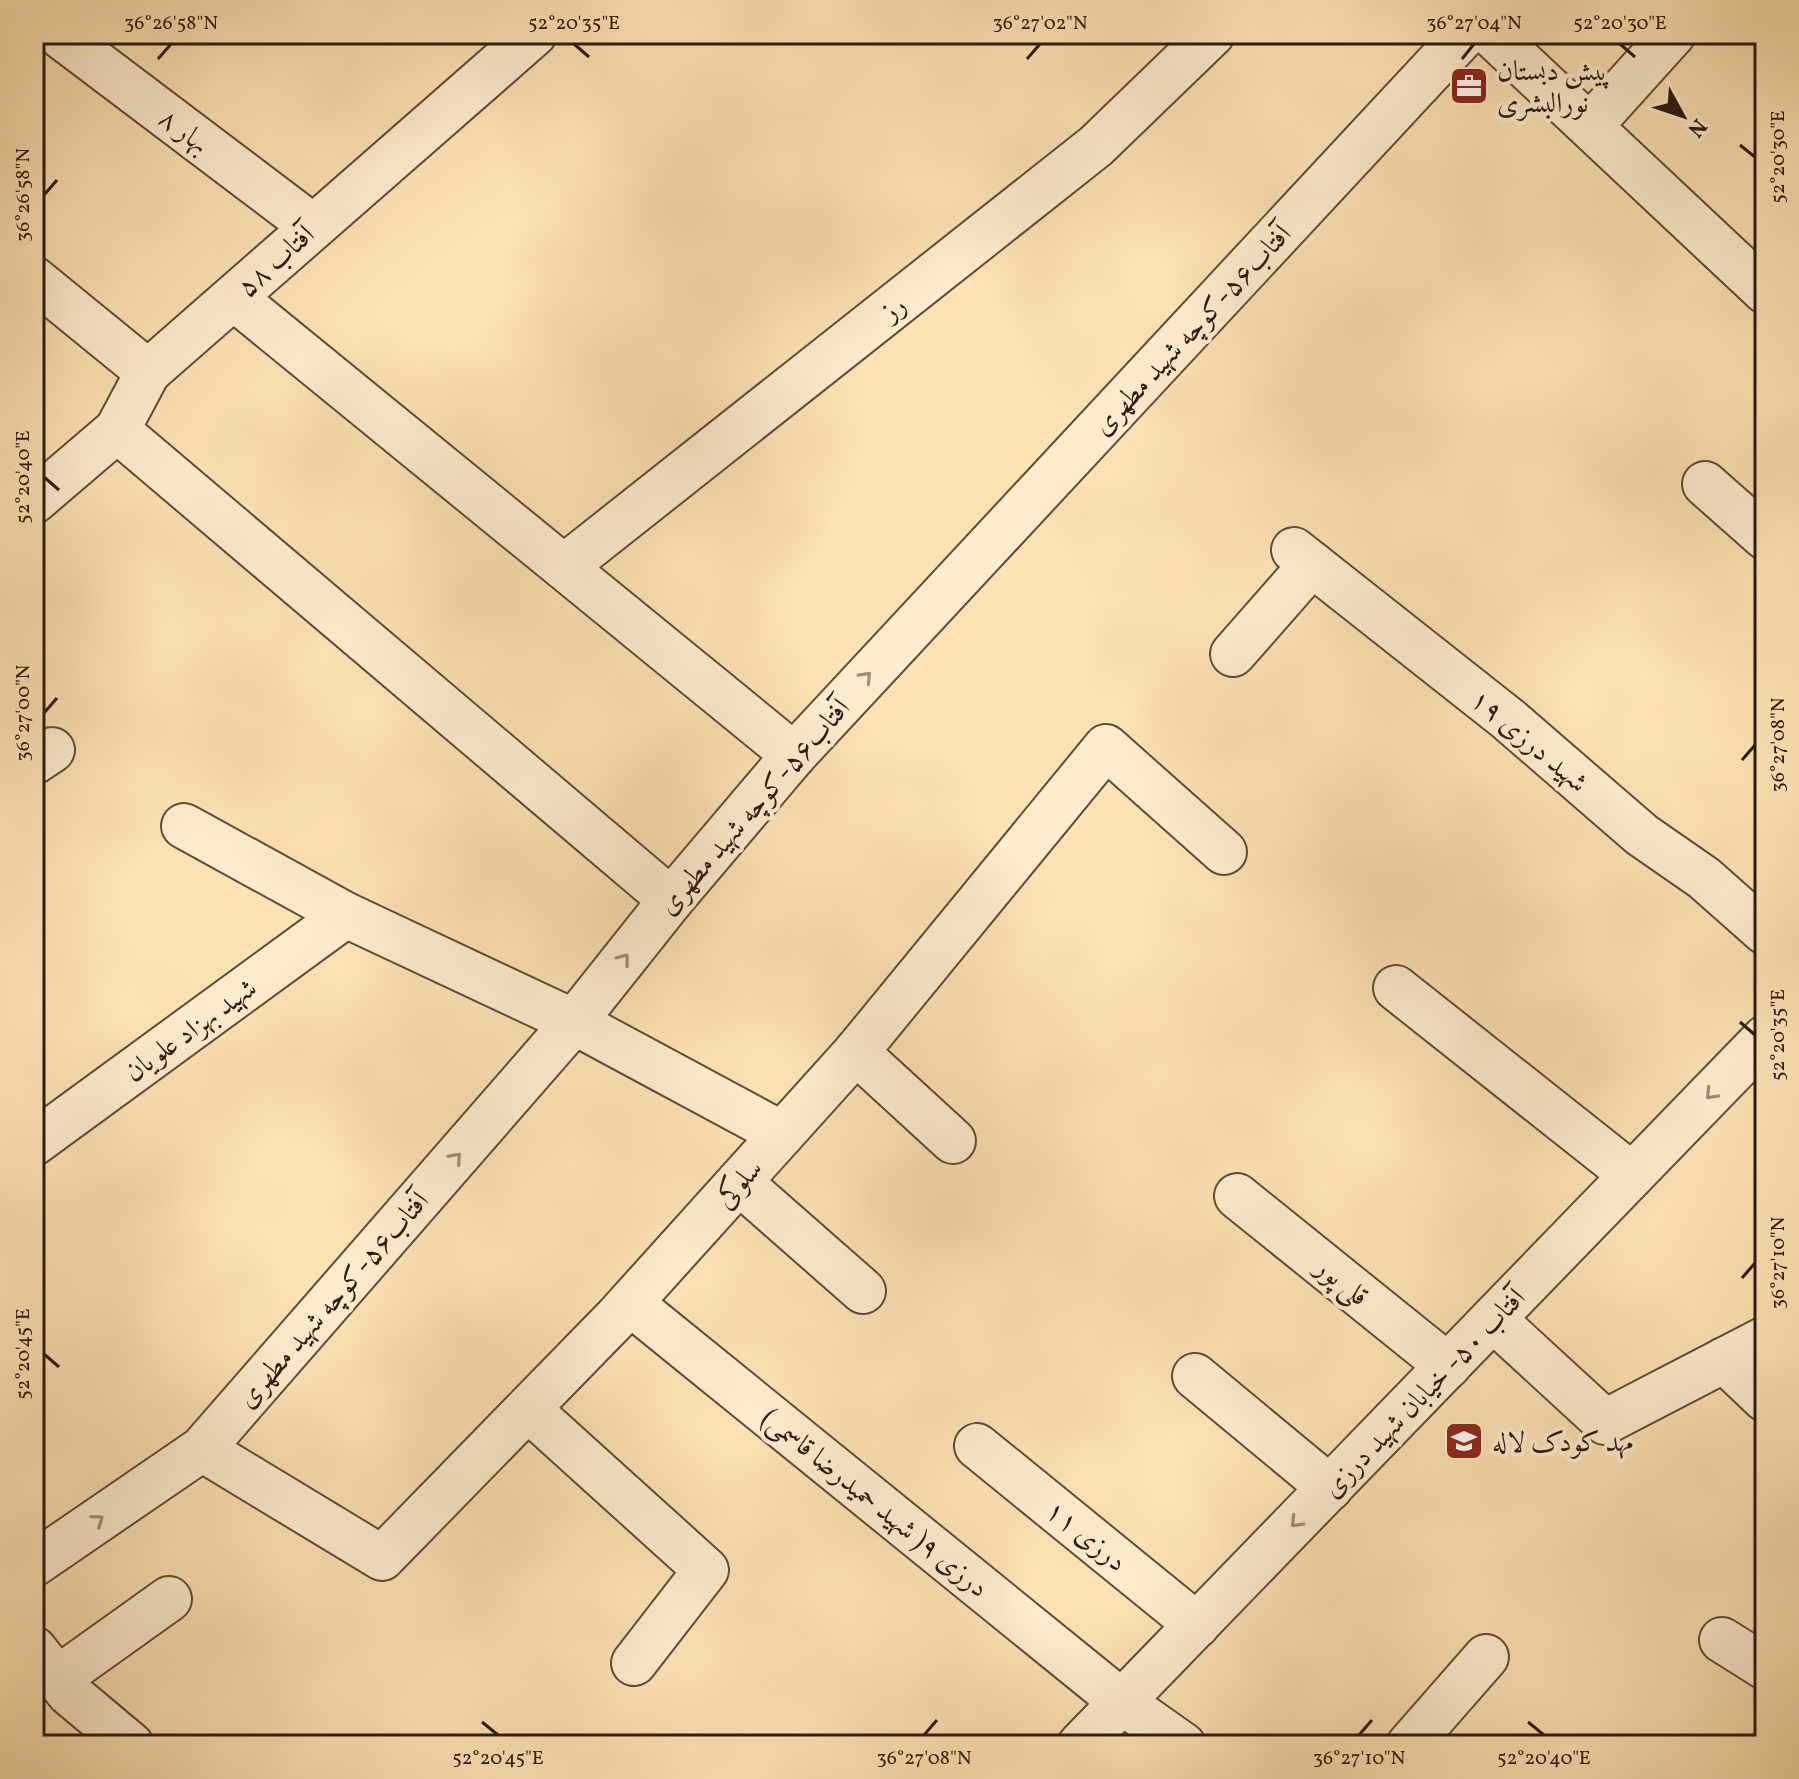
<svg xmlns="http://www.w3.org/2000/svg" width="1799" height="1779" font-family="Vollkorn,Amiri,serif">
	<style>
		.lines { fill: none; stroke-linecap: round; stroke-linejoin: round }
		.minor-casing { stroke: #604c39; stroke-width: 48 }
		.minor { stroke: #feecce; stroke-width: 44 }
		.oneway { stroke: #9f8e78 }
		.ticks { fill: none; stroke: #2b1a10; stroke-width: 3 }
		.labels { text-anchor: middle; stroke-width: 8; stroke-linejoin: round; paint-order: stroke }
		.poi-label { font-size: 28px; fill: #2b1a10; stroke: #feecce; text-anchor: start }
		.street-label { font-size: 28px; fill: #2b1a10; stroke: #feecce }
		.neatline { fill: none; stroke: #2b1a10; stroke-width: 3 }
		.ticks-label { font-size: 20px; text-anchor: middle; fill: #2b1a10 }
	</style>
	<rect width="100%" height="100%" fill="#fde2b3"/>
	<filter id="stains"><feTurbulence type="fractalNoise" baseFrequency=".0025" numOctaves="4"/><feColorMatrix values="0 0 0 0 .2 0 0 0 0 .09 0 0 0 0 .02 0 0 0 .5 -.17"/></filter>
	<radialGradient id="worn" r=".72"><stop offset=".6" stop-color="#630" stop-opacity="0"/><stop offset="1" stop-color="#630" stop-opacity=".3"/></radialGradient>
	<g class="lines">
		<!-- minor casing -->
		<g class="minor-casing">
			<g id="minor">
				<polyline points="58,34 312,226"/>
				<polyline points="1491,34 1765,291"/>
				<polyline points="1590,126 1673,34"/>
				<polyline points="34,279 148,372"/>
				<polyline points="234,298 794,755"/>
				<polyline points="117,430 671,900"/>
				<polyline points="1705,484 1765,537"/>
				<polyline points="34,501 117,430 148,372 534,34"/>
				<polyline points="1294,550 1508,719 1642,835 1704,878 1765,932"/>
				<polyline points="564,567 1096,146 1212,34"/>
				<polyline points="1233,654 1312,564"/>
				<polyline points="34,762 52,750"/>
				<polyline points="184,826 346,915 574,1022 782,1134"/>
				<polyline points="1396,988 1632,1175"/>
				<polyline points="856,1052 953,1141"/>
				<polyline points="34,1143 346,915"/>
				<polyline points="739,1182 863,1291"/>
				<polyline points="1237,1196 1448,1366"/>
				<polyline points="630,1303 1122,1702 1183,1745"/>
				<polyline points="1493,1319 1605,1422 1765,1339"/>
				<polyline points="1724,1360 1765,1399"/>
				<polyline points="1195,1376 1330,1488"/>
				<polyline points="528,1409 706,1570 634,1663"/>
				<polyline points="977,1446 1197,1625"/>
				<polyline points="202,1449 382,1558 618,1316 856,1052 1106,747 1224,852"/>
				<polyline points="34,1564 202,1449 574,1022 671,900 794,755 1465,34"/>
				<polyline points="1722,1640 1765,1667"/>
				<polyline points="34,1649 69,1693 131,1745"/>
				<polyline points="57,1679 169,1599"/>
				<polyline points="1080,1745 1765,1038"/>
				<polyline points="1409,1745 1486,1657"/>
			</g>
		</g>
		<!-- minor -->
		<use href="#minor" class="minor"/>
	</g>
	<!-- one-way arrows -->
	<defs><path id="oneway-chevron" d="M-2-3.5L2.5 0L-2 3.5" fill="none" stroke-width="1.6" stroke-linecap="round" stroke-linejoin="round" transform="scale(2)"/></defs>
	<g class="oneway">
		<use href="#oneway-chevron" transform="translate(866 677) rotate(-47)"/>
		<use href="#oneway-chevron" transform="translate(624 959) rotate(-52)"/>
		<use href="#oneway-chevron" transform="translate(1711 1094) rotate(134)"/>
		<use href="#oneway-chevron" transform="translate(456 1158) rotate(-49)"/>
		<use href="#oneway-chevron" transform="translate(98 1520) rotate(-35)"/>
		<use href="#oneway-chevron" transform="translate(1296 1522) rotate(134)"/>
	</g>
	<!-- ticks -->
	<path class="ticks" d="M574 44 589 57M1620 44 1635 57M158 59 171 44M1027 59 1040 44M1462 59 1474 44M1740 145 1755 157M44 195 57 180M44 477 59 490M44 713 57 698M1742 760 1755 745M1740 1022 1755 1035M1742 1278 1755 1263M44 1354 59 1367M482 1722 498 1735M1528 1722 1544 1735M924 1735 937 1720M1359 1735 1372 1720"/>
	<!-- icons -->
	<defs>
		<g id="office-square" transform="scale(2)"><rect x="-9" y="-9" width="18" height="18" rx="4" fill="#8f2418" stroke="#feecce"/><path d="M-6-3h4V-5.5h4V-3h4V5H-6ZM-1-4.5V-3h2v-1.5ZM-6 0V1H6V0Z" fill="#fff"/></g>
		<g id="school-square" transform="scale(2)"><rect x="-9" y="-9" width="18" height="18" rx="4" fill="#8f2418" stroke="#feecce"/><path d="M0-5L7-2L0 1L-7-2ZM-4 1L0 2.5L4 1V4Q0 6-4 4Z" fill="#fff"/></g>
	</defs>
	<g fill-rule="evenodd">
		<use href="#office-square" x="1469" y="86"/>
		<use href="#school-square" x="1464" y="1441"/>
	</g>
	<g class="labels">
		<!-- poi labels -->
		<g class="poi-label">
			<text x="1497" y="80">پیش دبستان<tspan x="1497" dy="32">نورالبشری</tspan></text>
			<text x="1492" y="1451">مهد کودک لاله</text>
		</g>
		<!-- street labels -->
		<g class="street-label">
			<text transform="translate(185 130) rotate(37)" y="10">بهار ۸</text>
			<text transform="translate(275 260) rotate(-42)" y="10">آفتاب ۵۸</text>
			<text transform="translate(893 307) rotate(-38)" y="10">رز</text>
			<text transform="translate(1191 329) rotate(-47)" y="10">آفتاب۵۶-كوچه شهيد مطهری</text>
			<text transform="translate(1530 740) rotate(40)" y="10">شهید درزی ۱۹</text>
			<text transform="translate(753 806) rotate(-49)" y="10">آفتاب۵۶-كوچه شهيد مطهری</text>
			<text transform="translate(190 1029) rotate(-36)" y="10">شهید بهزاد علویان</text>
			<text transform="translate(738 1183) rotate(-48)" y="10">سلوکی</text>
			<text transform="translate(1343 1281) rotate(39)" y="10">قلی پور</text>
			<text transform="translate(332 1299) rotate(-49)" y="10">آفتاب۵۶-كوچه شهيد مطهری</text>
			<text transform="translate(1423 1392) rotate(-46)" y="10">آفتاب ۵۰- خیابان شهید درزی</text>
			<text transform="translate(876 1502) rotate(39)" y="10">درزی ۹( شهید حمیدرضا قاسمی)</text>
			<text transform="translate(1087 1535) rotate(39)" y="10">درزی ۱۱</text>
		</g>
	</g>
	<!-- margin -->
	<rect width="1799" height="1779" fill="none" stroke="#fde2b3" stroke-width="88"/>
	<!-- north arrow -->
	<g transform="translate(1683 116) rotate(130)" stroke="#feecce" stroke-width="6" paint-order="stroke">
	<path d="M0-6L14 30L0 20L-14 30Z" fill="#2b1a10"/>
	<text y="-12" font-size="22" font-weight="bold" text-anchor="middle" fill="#2b1a10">N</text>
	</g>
	<rect x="44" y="44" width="1711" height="1691" class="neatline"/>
	<g class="ticks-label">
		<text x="171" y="29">36°26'58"N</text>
		<text x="574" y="29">52°20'35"E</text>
		<text x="1040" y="29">36°27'02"N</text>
		<text x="1474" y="29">36°27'04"N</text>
		<text x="1620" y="29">52°20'30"E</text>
		<text transform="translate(1777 157) rotate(-90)" y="7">52°20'30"E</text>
		<text transform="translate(22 195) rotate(-90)" y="7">36°26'58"N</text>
		<text transform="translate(22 477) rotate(-90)" y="7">52°20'40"E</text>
		<text transform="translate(22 713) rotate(-90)" y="7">36°27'00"N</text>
		<text transform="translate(1777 745) rotate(-90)" y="7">36°27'08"N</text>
		<text transform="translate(1777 1035) rotate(-90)" y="7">52°20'35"E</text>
		<text transform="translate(1777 1263) rotate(-90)" y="7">36°27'10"N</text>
		<text transform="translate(22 1354) rotate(-90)" y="7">52°20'45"E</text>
		<text x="498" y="1764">52°20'45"E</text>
		<text x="924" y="1764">36°27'08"N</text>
		<text x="1359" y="1764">36°27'10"N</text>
		<text x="1544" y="1764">52°20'40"E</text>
	</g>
	<rect width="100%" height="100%" filter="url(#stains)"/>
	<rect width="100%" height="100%" fill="url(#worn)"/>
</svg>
